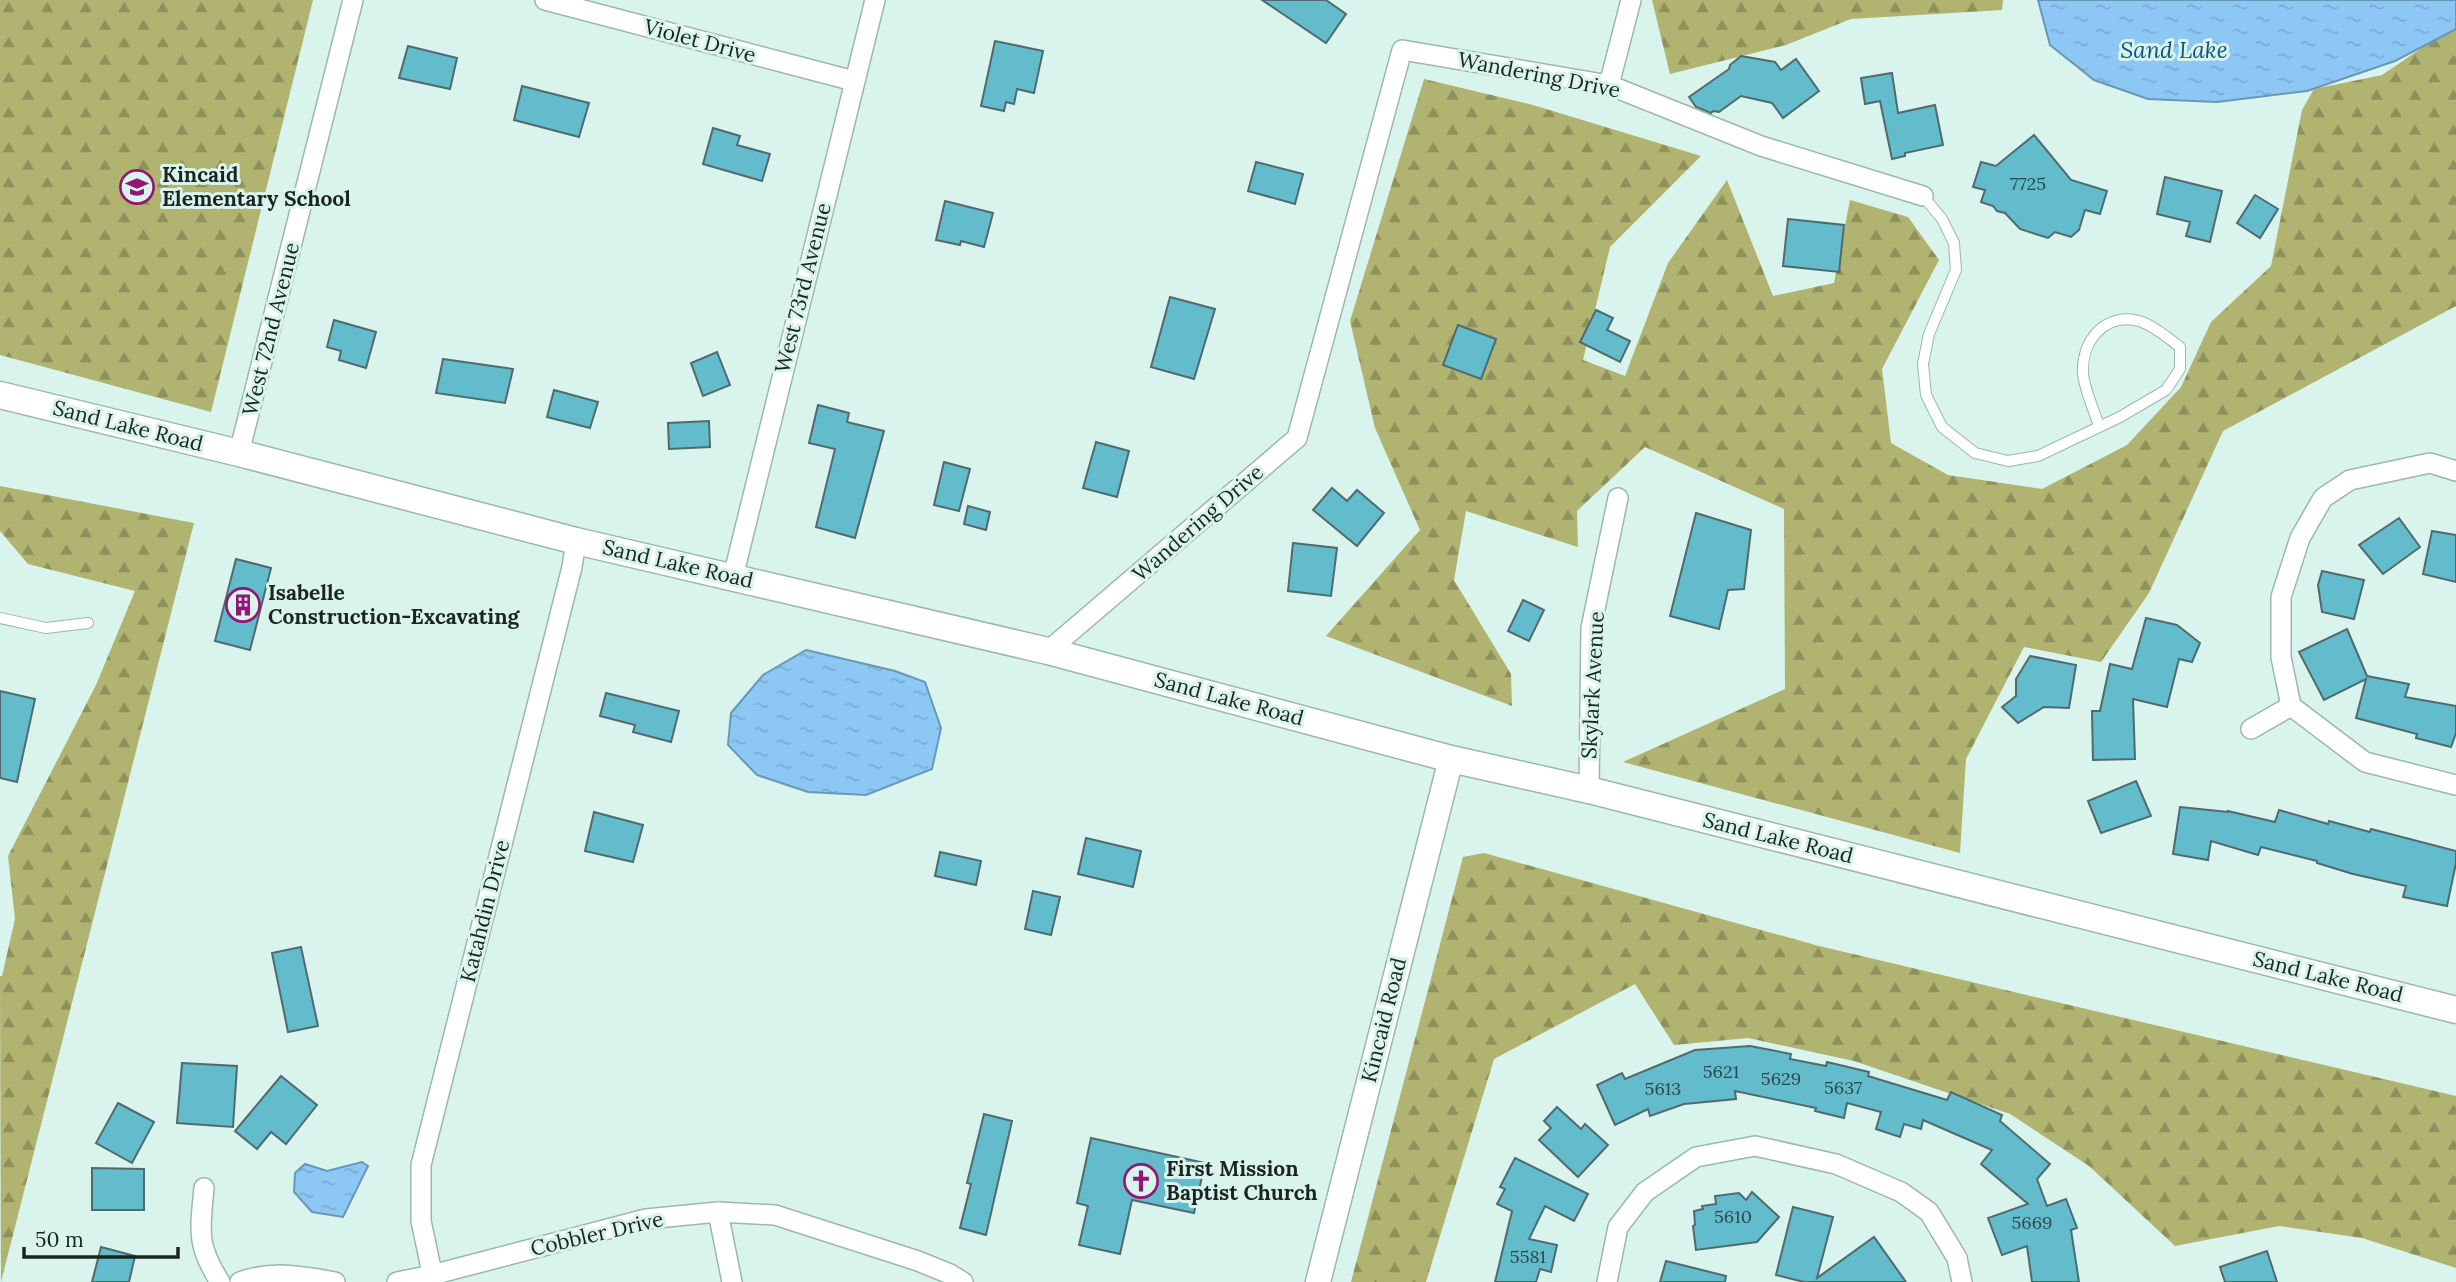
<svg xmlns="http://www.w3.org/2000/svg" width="2456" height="1282" font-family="Lora,serif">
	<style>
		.forest { fill: url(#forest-firs) }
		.water { fill: url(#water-ripples); stroke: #6a97b5; stroke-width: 2 }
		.building { fill: #62bccb; stroke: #516a6e; stroke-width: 2 }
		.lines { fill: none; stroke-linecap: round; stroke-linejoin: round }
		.service-casing { stroke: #9db6af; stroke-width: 12 }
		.minor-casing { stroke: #9db6af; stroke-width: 22 }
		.tertiary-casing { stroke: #9db6af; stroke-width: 27 }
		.secondary-casing { stroke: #9db6af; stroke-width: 29 }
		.service { stroke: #fff; stroke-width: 10 }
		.minor { stroke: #fff; stroke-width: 19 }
		.tertiary { stroke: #fff; stroke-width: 24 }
		.secondary { stroke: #fff; stroke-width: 26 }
		.labels { text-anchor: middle; stroke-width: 6; stroke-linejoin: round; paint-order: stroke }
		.number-label { font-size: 18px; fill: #2c4a4c }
		.street-label { font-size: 21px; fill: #1a2421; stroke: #d9f4ec }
		.poi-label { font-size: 21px; font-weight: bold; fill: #1a2421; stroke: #d9f4ec; text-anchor: start }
		.water-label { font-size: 23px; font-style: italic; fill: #105580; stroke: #d9f4ec }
	</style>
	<defs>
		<pattern id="forest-firs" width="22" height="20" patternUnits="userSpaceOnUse" patternTransform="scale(1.75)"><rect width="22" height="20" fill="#b1b370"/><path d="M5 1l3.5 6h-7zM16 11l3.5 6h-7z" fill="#8f915c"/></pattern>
		<pattern id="water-ripples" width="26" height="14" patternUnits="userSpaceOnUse" patternTransform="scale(1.75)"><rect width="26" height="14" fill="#8dc8f5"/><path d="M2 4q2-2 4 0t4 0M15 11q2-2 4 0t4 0" fill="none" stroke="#79acd2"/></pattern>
	</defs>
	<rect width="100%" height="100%" fill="#d9f4ec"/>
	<!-- forest -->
	<g class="forest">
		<polygon points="0,0 313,0 211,412 0,355"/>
		<polygon points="1652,0 2003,0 2002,10 1851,19 1786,45 1670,74"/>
		<polygon points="2456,29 2456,306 2223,431 2149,593 2101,662 2024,647 1966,759 1960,853 1623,762 1785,689 1784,509 1645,447 1577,511 1578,547 1466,511 1454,580 1511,674 1512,706 1326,636 1420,530 1375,428 1350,321 1424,79 1533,105 1701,156 1610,247 1583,360 1625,376 1668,263 1727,180 1773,296 1834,283 1850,200 1908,217 1939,260 1882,369 1891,443 1948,475 2042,489 2127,445 2181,387 2211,322 2271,266 2302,110 2314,89 2382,75 2438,37"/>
		<polygon points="0,486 194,523 1,1282 0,976 2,976 15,919 8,856 96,685 135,591 28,564 0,531"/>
		<polygon points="1484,853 1819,946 2456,1096 2456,1268 2362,1238 2279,1226 2175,1246 2089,1166 2010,1114 1854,1061 1748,1038 1674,1045 1635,984 1494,1059 1426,1282 1351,1282 1463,857"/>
	</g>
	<!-- water -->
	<g class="water">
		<polygon points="2038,0 2456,0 2456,29 2395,61 2307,91 2217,102 2148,99 2094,80 2050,45"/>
		<polygon points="806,650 895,671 925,682 941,728 932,769 866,795 808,792 757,775 728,745 731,713 763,675"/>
		<polygon points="362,1162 368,1166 343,1217 312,1212 294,1192 295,1173 305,1164 327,1171"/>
	</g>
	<!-- building -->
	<g class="building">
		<polygon points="1262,0 1326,0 1346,14 1326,43"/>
		<polygon points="995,41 1043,51 1034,93 1017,89 1014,104 1006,102 1004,111 981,106"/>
		<polygon points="408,46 457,58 450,89 399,78"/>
		<polygon points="1741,56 1775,62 1781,70 1796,59 1819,91 1783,118 1772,103 1741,96 1719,112 1713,111 1711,113 1696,107 1689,97 1729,69 1730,65"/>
		<polygon points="1892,73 1898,113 1935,105 1943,145 1905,153 1905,156 1892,159 1880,101 1865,104 1861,78"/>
		<polygon points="522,86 589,103 579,137 514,120"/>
		<polygon points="713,128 740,136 737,145 770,154 762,181 703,164"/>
		<polygon points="2034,135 2071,180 2107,191 2100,214 2085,210 2079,230 2071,237 2055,232 2048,238 2020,229 2005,213 1997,211 1993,206 1981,202 1985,190 1973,187 1981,162 1996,166"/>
		<polygon points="1256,162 1303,174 1295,204 1248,191"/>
		<polygon points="2165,177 2222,191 2210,242 2186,236 2190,222 2157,214"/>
		<polygon points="2255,195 2278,209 2260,238 2237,223"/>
		<polygon points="945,201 993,213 984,247 961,241 960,245 936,240"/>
		<polygon points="1788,219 1844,225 1839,272 1783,266"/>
		<polygon points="1170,297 1215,309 1194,379 1151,367"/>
		<polygon points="1596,310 1613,318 1607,330 1630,341 1620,362 1580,342"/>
		<polygon points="334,320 376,332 366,368 339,360 341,351 327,347"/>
		<polygon points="1458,325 1496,339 1481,379 1443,365"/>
		<polygon points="717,352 730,385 703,396 691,363"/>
		<polygon points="443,359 513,369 505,403 436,393"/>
		<polygon points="554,390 598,402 590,428 547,417"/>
		<polygon points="818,405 849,413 847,422 884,431 855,538 816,527 835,449 809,443"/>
		<polygon points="709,421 710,447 669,449 668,423"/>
		<polygon points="1096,442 1129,451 1117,497 1083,488"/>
		<polygon points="944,462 970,469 959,511 934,505"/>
		<polygon points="1332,488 1347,501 1357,490 1384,513 1357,546 1313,510"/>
		<polygon points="968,506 990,512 986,530 964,524"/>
		<polygon points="1696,513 1751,530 1744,589 1728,590 1719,629 1670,616"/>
		<polygon points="2399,518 2420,547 2383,574 2359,545"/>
		<polygon points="2432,531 2456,535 2456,582 2423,574"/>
		<polygon points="1293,543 1337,548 1331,596 1288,591"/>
		<polygon points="236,559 271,568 250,650 215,641"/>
		<polygon points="2322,571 2364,580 2354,619 2322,612 2318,585"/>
		<polygon points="1523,600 1544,610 1529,641 1508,631"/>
		<polygon points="2146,618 2177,625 2200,643 2192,662 2179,659 2167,707 2133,699 2135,759 2093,760 2092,711 2100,711 2110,664 2132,669"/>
		<polygon points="2347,629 2367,676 2409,684 2405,697 2456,706 2456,733 2451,747 2416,738 2417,734 2356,718 2366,679 2324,700 2299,652"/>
		<polygon points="2030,656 2076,665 2069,708 2044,707 2018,723 2002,707 2016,696 2016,679"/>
		<polygon points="0,691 35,699 17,782 0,778"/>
		<polygon points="606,693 679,711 671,742 633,732 635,725 600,716"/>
		<polygon points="2136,781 2151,816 2101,833 2088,801"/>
		<polygon points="2180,807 2228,812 2228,811 2275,822 2279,810 2328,824 2329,821 2370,832 2371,829 2456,851 2456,863 2447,906 2403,897 2406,886 2353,874 2317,863 2317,861 2261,847 2258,855 2211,841 2208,860 2173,854"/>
		<polygon points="594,812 643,825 633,862 585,851"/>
		<polygon points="1086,838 1141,851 1133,887 1078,874"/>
		<polygon points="940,852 981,861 976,885 935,876"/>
		<polygon points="1033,891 1060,897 1051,935 1025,929"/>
		<polygon points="301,947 318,1026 288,1032 272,953"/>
		<polygon points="1750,1046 1791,1054 1790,1059 1826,1066 1827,1062 1869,1072 1868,1076 1947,1100 1951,1092 2002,1115 2000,1121 2050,1164 2037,1179 2047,1206 2066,1199 2077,1228 2071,1230 2079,1282 2032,1282 2027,1246 2002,1255 1988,1218 2028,1204 1981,1164 1992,1150 1923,1120 1921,1129 1904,1124 1900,1137 1876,1129 1881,1112 1847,1103 1844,1118 1815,1111 1816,1108 1735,1091 1736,1099 1684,1104 1650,1116 1648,1109 1615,1125 1597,1085 1622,1073 1625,1079 1695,1050"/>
		<polygon points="182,1063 237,1066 233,1127 177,1123"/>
		<polygon points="281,1076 317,1105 286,1144 271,1132 257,1149 235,1131"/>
		<polygon points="118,1103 154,1122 132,1163 96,1143"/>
		<polygon points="1557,1107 1581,1129 1585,1124 1608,1145 1578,1177 1539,1140 1551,1128 1544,1121"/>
		<polygon points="984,1114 1012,1121 986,1235 960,1228 971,1184 967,1183"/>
		<polygon points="1091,1138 1205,1163 1194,1213 1132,1200 1120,1254 1079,1245 1088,1206 1077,1203"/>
		<polygon points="1515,1158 1588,1194 1574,1221 1545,1206 1529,1239 1557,1245 1551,1272 1540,1269 1536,1282 1495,1282 1512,1211 1497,1204 1505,1189 1500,1187"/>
		<polygon points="92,1168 144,1169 144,1210 92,1210"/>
		<polygon points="1752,1192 1779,1217 1757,1242 1696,1250 1693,1226 1695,1225 1694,1211 1703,1209 1702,1206 1716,1204 1715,1196 1739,1193 1746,1200"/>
		<polygon points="1793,1207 1833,1217 1817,1278 1874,1237 1906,1282 1804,1282 1776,1275"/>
		<polygon points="101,1247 135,1256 129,1282 92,1282"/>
		<polygon points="2267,1251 2277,1282 2225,1282 2220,1267"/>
		<polygon points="1666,1261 1726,1276 1725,1282 1660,1282"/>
	</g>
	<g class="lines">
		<!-- service casing -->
		<g class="service-casing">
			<g id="service">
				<path d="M1923 196 1942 219 1954 243 1956 270 1929 334 1923 364 1926 395 1942 427 1975 453 2008 461 2038 456 2120 417 2166 390 2180 369V347C2168 338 2153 325 2139 321 2104 312 2081 342 2083 374 2085 391 2094 410 2099 426"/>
				<polyline points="0,618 46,628 88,623"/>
			</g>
		</g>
		<!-- minor casing -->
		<g class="minor-casing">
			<g id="minor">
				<polyline points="545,0 854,81"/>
				<polyline points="1609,85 1631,0"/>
				<polyline points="239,453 353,0"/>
				<polyline points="2456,471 2430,463 2350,480 2323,498 2300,538 2281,597 2281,657 2291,706 2365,762 2456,785"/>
				<polyline points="733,577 875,0"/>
				<polyline points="1048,651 1297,438 1402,50 1609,85 1761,146 1923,196"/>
				<polyline points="2251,729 2291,706"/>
				<polyline points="1589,790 1591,628 1618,498"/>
				<path d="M204 1188C200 1231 196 1244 220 1282"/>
				<polyline points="718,1212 732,1282"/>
				<path d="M240 1282C272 1270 302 1276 335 1282"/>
				<polyline points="397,1282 432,1275 646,1219 718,1212 775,1215 918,1261 950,1274 963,1282"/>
				<polyline points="434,1282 421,1221 421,1165 572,567 576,541"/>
				<polyline points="1607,1282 1618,1227 1645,1192 1696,1157 1755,1146 1836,1164 1901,1192 1929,1212 1957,1258 1962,1282"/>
			</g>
		</g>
		<!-- tertiary casing -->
		<g class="tertiary-casing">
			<polyline id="tertiary" points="1318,1282 1451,759"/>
		</g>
		<!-- secondary casing -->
		<g class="secondary-casing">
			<polyline id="secondary" points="0,395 239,453 576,541 1048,651 1451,759 1589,790 2456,1010"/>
		</g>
		<!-- service -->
		<use href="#service" class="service"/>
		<!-- minor -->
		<use href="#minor" class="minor"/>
		<!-- tertiary -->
		<use href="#tertiary" class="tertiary"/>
		<!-- secondary -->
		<use href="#secondary" class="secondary"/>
	</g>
	<!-- icons -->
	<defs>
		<g id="school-ring" transform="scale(1.75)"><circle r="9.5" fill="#d9f4ec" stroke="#921672" stroke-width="1.5"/><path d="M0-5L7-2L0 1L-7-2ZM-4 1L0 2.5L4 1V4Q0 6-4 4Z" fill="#921672"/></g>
		<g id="building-ring" transform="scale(1.75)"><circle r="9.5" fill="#d9f4ec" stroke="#921672" stroke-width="1.5"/><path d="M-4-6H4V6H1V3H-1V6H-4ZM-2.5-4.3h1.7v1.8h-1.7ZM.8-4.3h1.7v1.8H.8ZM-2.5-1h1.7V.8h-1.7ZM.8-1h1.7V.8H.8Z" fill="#921672"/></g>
		<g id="church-ring" transform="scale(1.75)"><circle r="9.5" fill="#d9f4ec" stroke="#921672" stroke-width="1.5"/><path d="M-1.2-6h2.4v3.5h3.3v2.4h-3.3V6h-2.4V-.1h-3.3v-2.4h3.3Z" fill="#921672"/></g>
	</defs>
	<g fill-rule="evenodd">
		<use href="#school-ring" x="137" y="187"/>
		<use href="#building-ring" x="243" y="605"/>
		<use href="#church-ring" x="1141" y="1181"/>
	</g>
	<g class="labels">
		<!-- number labels -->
		<g class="number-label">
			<text x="2028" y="190">7725</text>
			<text x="1721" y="1078">5621</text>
			<text x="1781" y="1085">5629</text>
			<text x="1843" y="1094">5637</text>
			<text x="1663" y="1095">5613</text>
			<text x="1733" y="1223">5610</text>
			<text x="2032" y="1229">5669</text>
			<text x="1528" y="1263">5581</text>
		</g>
		<!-- street labels -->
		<g class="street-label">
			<text transform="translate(700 41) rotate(15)" y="7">Violet Drive</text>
			<text transform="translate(1539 75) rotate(11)" y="7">Wandering Drive</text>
			<text transform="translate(803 288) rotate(-76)" y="7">West 73rd Avenue</text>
			<text transform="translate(271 329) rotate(-76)" y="7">West 72nd Avenue</text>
			<text transform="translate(128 426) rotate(14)" y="7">Sand Lake Road</text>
			<text transform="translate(1198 523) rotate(-41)" y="7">Wandering Drive</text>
			<text transform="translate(678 564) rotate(13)" y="7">Sand Lake Road</text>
			<text transform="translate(1593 685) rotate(-87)" y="7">Skylark Avenue</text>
			<text transform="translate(1229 699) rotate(15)" y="7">Sand Lake Road</text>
			<text transform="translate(1778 838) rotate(14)" y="7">Sand Lake Road</text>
			<text transform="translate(485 911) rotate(-76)" y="7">Katahdin Drive</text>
			<text transform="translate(2328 977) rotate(14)" y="7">Sand Lake Road</text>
			<text transform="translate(1384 1020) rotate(-76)" y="7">Kincaid Road</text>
			<text transform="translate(597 1234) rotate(-13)" y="7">Cobbler Drive</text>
		</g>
		<!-- poi labels -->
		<g class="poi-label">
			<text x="162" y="182">Kincaid<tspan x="162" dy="24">Elementary School</tspan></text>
			<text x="268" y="600">Isabelle<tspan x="268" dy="24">Construction-Excavating</tspan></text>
			<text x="1166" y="1176">First Mission<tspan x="1166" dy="24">Baptist Church</tspan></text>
		</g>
		<!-- water labels -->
		<g class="water-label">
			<text x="2174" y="58">Sand Lake</text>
		</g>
	</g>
	<!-- scale -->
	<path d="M24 1247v10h154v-10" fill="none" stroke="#1a2421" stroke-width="3.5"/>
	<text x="35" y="1247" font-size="21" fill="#1a2421" stroke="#d9f4ec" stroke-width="5" paint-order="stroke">50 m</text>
</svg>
